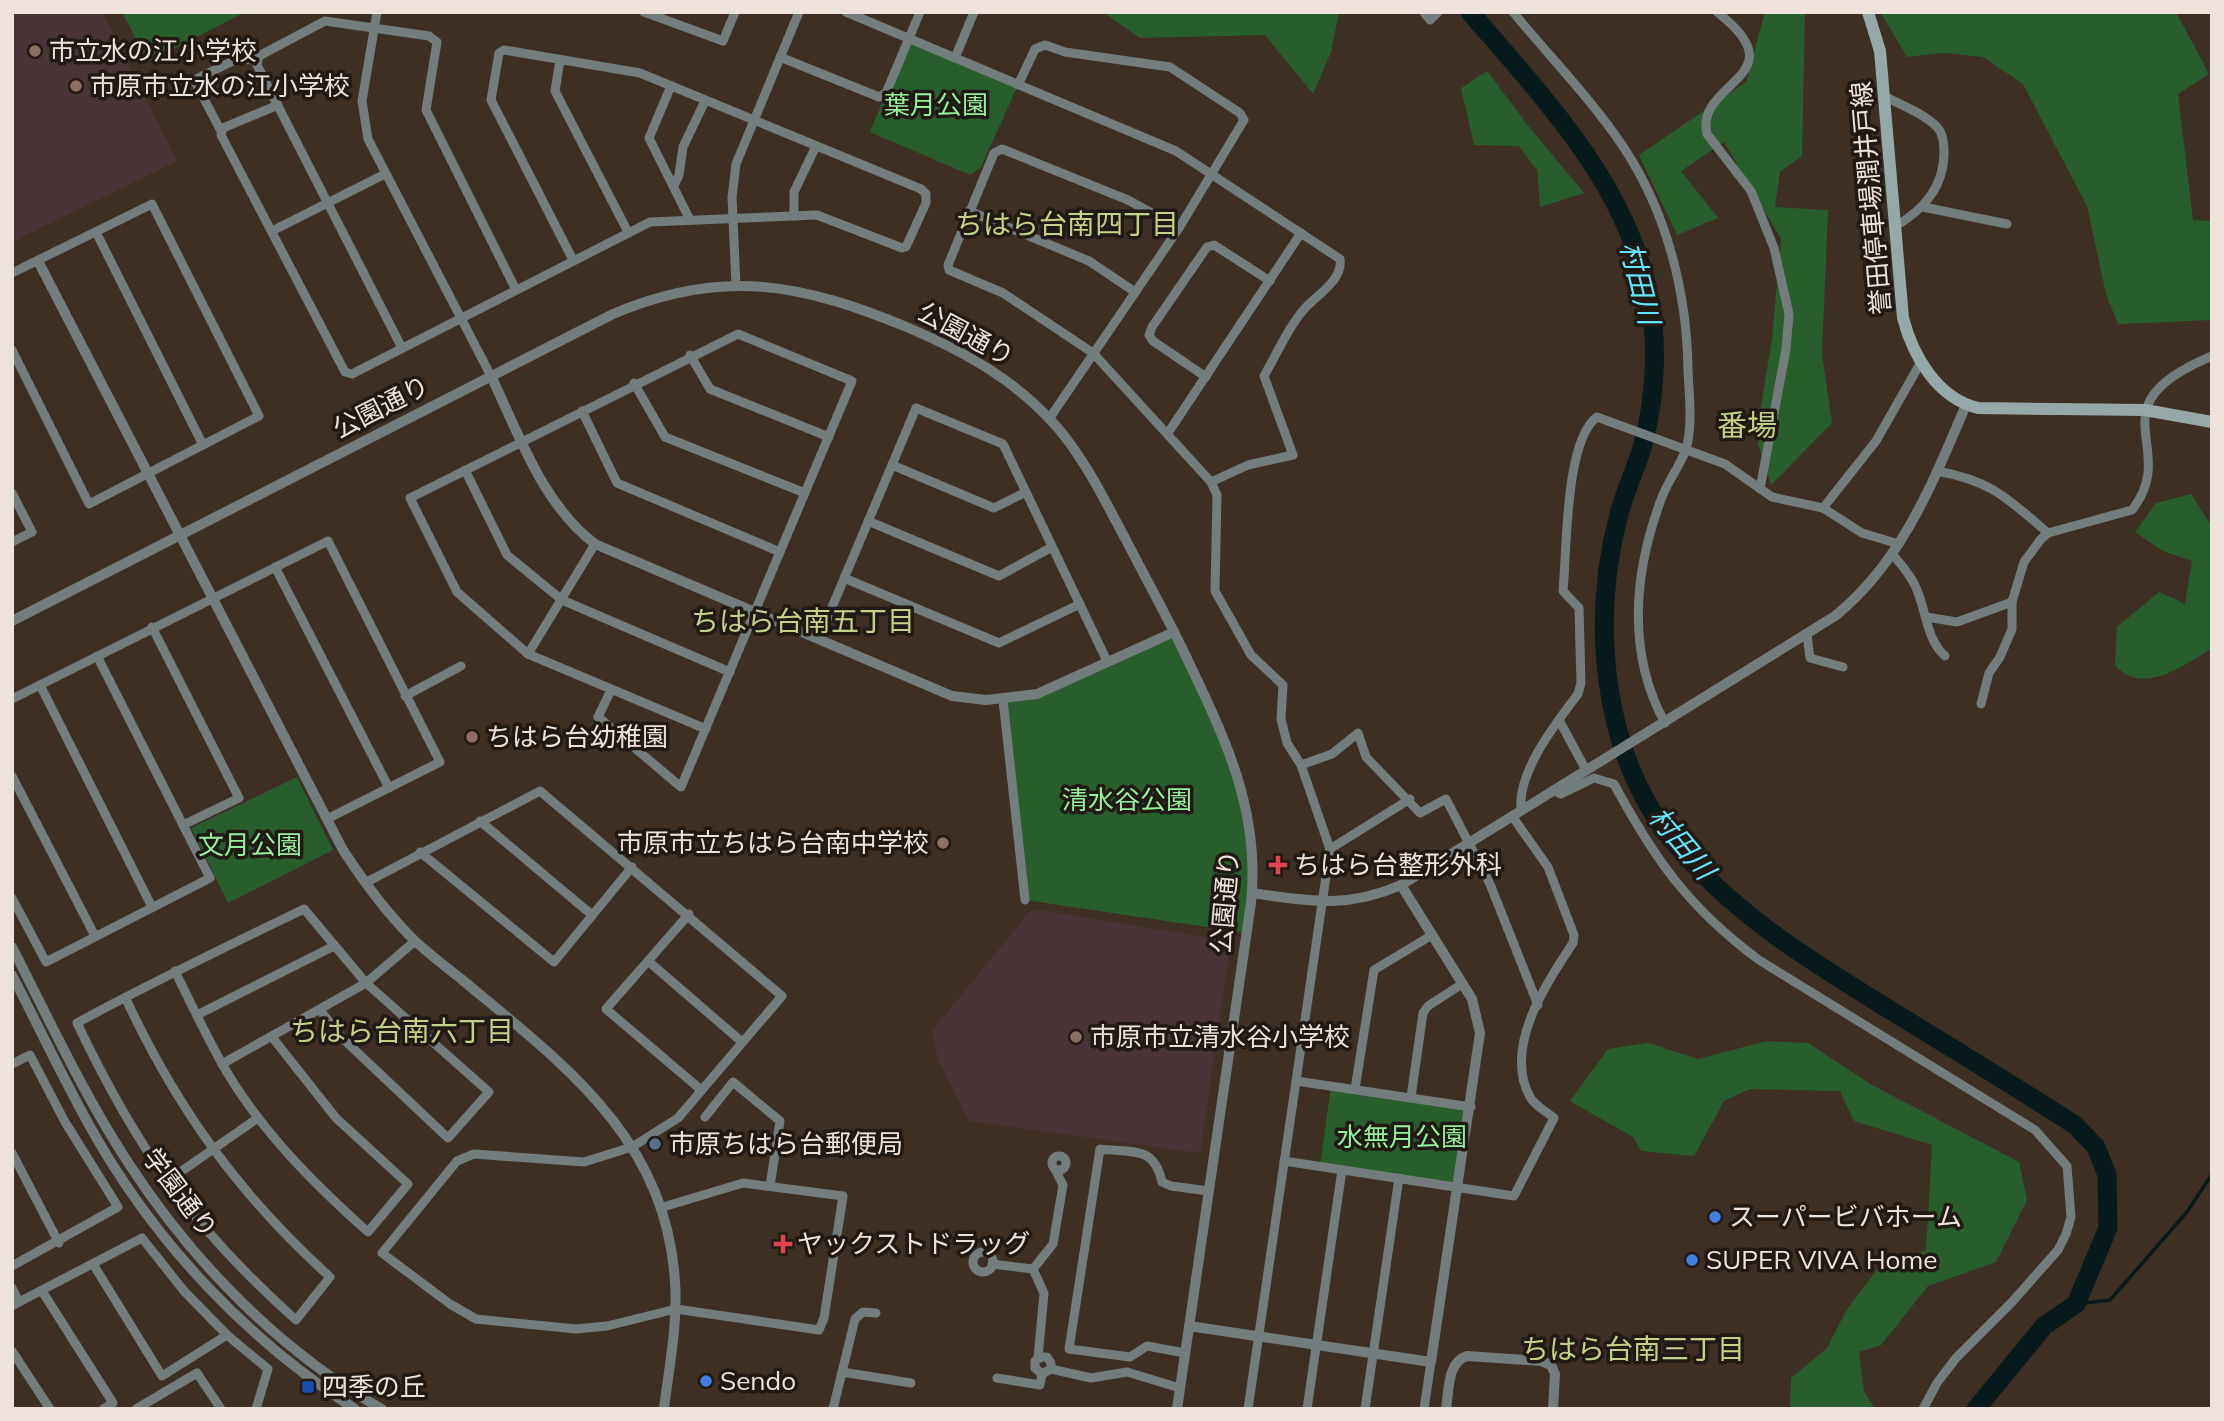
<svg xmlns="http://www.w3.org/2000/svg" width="2224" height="1421" font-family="Mulish,'Noto Sans JP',sans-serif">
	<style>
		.education { fill: #483437 }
		.green { fill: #285e2c }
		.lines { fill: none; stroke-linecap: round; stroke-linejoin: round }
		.stream { stroke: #091a1d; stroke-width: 3.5 }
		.river { stroke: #091a1d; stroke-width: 19 }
		.minor { stroke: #737d7e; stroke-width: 9 }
		.tertiary { stroke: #737d7e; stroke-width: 10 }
		.secondary { stroke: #97a8a8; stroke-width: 12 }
		.education-dot { fill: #8d6e63; stroke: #201914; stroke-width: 2.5 }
		.health-dot { fill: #e0444e; stroke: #201914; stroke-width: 2.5 }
		.service-dot { fill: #5c6f8a; stroke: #201914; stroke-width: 2.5 }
		.shop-dot { fill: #3f7fe0; stroke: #201914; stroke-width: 2.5 }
		.transit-dot { fill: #1a4fb4; stroke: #201914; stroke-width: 2.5 }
		.labels { text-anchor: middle; stroke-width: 7; stroke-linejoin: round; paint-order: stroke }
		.poi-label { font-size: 26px; fill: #ede3dc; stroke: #201914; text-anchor: start }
		.park-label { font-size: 26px; fill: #95f199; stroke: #201914 }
		.street-label { font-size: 26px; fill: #ede3dc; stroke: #201914 }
		.neighbourhood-label { font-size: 28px; fill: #c3d287; stroke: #201914 }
		.water-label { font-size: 28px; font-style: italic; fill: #62e6fc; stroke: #201914 }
		.quarter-label { font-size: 30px; fill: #c3d287; stroke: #201914 }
	</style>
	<rect width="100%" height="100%" fill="#3e2f24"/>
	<!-- education -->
	<g class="education">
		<polygon points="12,12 102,12 177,161 12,242"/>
		<polygon points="1032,909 1231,941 1200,1153 969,1121 938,1059 932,1031"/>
	</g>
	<!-- green -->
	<g class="green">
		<polygon points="122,12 245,12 148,62"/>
		<polygon points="1103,12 1339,12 1331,52 1313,94 1265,35 1140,38"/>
		<polygon points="1765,12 1805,13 1802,156 1780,172 1775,207 1828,210 1822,354 1832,423 1771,485 1756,436 1772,339 1781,239 1724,142 1681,171 1718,218 1677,235 1639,155 1746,82"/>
		<polygon points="2176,12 2209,74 2178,94 2193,220 2212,221 2212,320 2118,324 2106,294 2087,206 2023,84 1983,57 1944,53 1907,57 1881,13"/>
		<polygon points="909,38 1018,85 981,167 970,175 870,132"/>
		<polygon points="1487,71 1529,127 1584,193 1540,207 1537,170 1519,146 1474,145 1461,88"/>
		<path d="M2191 494 2212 527V648C2185 665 2142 697 2115 665L2117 627 2159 592 2185 604 2192 561 2163 551 2135 532 2156 503Z"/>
		<polygon points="1174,632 1219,727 1253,836 1247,933 1025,900 1003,700 1037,694"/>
		<polygon points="297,777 333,850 228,903 191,828"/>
		<polygon points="1767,1041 1808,1043 1872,1085 2019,1162 2027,1200 1996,1262 1928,1286 1881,1345 1859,1352 1864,1391 1875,1409 1790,1409 1791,1378 1827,1348 1846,1311 1884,1260 1926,1251 1932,1145 1854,1121 1840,1091 1750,1089 1724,1101 1694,1156 1641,1151 1633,1137 1570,1101 1608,1049 1648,1043 1698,1059"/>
		<polygon points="1331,1086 1471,1107 1459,1187 1320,1166"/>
	</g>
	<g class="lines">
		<!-- stream -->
		<polyline class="stream" points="2076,1304 2110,1300 2187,1212 2212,1174"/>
		<!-- river -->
		<path class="river" d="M1470 12C1541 95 1621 177 1647 287 1659 338 1656 398 1642 448 1635 470 1625 492 1619 514 1591 619 1601 749 1670 837 1730 912 1809 960 1890 1010 1952 1048 2014 1086 2075 1125L2096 1147 2107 1175 2108 1228 2076 1304 2044 1326 1976 1409"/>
		<!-- minor -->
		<g class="minor">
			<polyline points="377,12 362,101 368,139 491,376"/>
			<polyline points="644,12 723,41 735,12"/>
			<path d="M846 12 1176 151 1340 259C1343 279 1320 293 1307 306 1289 325 1277 354 1264 376L1293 455 1248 465 1211 482"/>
			<polyline points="1424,12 1430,20 1438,12"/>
			<path d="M1513 12C1550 57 1592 100 1624 148 1667 213 1687 293 1688 370 1689 394 1693 426 1686 449 1680 466 1668 481 1662 497 1634 571 1626 652 1665 723"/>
			<path d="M1717 12C1801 77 1694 81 1707 134L1751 191 1774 248 1789 314 1786 349 1760 489"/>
			<polyline points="780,57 879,97 886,93 920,12"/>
			<polyline points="955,58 974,12"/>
			<polyline points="560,60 555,91 628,232"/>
			<polyline points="1018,85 1035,49 1045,45 1065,52 1170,67 1240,113 1244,120 1179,228 1049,419"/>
			<polyline points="671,86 649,138 690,220"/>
			<path d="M1884 96C1901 105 1923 113 1937 127 1943 133 1944 143 1944 152 1944 187 1924 209 1896 226"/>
			<polyline points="278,105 223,128 221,135 345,372 352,374 650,222 817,215 902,248 906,247 926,203 926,194 921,189 640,73 504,50 499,53 491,100 573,260"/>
			<polyline points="221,131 194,80 237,59 257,60"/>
			<polyline points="674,186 679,175 683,147 705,101"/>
			<polyline points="1923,207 2007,224"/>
			<polyline points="969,211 1089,261 1135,292"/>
			<polyline points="794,216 794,192 816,146"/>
			<polyline points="1179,228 1128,200 1002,149 994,153 948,265 949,270 1003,293 1093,353 1211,482 1217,495 1215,591 1251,655 1283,685 1281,719 1287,743 1301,765 1330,849 1248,1409"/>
			<polyline points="272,231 385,174"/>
			<polyline points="96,232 203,445"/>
			<polyline points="12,273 152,204 259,416 89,504 12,350"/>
			<polyline points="736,285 732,197 736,164 799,12"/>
			<polyline points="402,348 257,65 259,56 325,21 429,36 437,42 426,110 516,290"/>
			<polyline points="690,355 710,389 829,437"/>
			<polyline points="1206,377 1153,341 1149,335 1152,327 1207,247 1214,245 1270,281"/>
			<polyline points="634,383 665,437 805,493"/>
			<polyline points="582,411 617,483 780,552"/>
			<polyline points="1168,433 1301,233"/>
			<polyline points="892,465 994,508 1026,492"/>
			<polyline points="465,470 507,555 562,600 730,672"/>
			<path d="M1937 471C1992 481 2007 498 2048 533"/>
			<polyline points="12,493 32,532 12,542"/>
			<polyline points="1823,508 1876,441 1921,362"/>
			<polyline points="868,521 999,576 1052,547"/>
			<path d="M1892 554C1902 565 1912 577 1917 590 1926 611 1927 641 1945 656"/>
			<polyline points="275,567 389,788"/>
			<polyline points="844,578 999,643 1080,604"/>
			<polyline points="1926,617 1957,622 2012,602"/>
			<polyline points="152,627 239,798 183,825"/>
			<polyline points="1807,635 1810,658 1843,667"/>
			<polyline points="819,638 916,408 1003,444 1107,661"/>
			<polyline points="528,654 595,544"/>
			<polyline points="40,685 152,907"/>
			<polyline points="611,690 598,717 681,787 852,381 738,334 410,498 457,592 528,654 706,729"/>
			<polyline points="405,696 461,666"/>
			<polyline points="12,699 328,541 440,762 327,819"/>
			<polyline points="1003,700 1025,900"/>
			<path d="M1981 704 1989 673 2000 657 2012 629V602L2024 562 2041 539 2048 533 2132 510C2182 446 2090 407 2212 356"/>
			<polyline points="1559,720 1586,770"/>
			<polyline points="1301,765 1332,754 1358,733 1366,757 1420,813 1446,799 1490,884 1538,1005"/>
			<polyline points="12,776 95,936"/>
			<path d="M1553 790 1561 794 1594 778 1614 784C1655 860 1689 908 1759 960L2035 1130 2067 1166 2071 1217 2066 1234 2058 1250 2012 1302 1956 1358 1937 1383 1923 1409"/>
			<path d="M1521 810C1517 772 1556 723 1578 694L1581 683 1579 608 1563 591C1567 550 1565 440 1597 417L1725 464 1772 497 1823 508 1862 533 1899 544"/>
			<polyline points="480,821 592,915"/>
			<polyline points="1330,849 1410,799"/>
			<polyline points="420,852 554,962 632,867"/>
			<polyline points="365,883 540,791 782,996 678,1118 632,1147 584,1162 474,1154 457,1161 382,1253 450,1304 476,1319 576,1329 607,1326 676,1309 819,1330 824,1318 843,1196 743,1183 663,1207"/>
			<polyline points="12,898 46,962 210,878 97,656"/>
			<polyline points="689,914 606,1009 700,1089"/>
			<polyline points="648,961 742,1042"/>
			<path d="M175 971C190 1002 205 1033 221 1062 258 1128 312 1182 368 1232L408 1184 336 1118 272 1037"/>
			<path d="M125 997C176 1107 239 1195 330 1277L296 1320C191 1226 137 1149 77 1023 152 982 228 946 304 909L366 983 489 1092 448 1138 342 1038 320 1010"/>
			<polyline points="197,1015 332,947"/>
			<polyline points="12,1064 30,1055 65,1122 118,1207 12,1266"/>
			<polyline points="222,1064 366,983 415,941"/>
			<polyline points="1296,1081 1471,1107"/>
			<polyline points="1355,1089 1374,970 1432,935"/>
			<polyline points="1411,1097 1423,1013 1428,1006 1462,984"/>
			<polyline points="705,1117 733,1082 780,1121 770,1186"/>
			<polyline points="12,1153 59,1243"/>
			<circle cx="1059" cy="1163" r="7"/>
			<path d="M1284 1161 1514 1196 1554 1118C1547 1112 1535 1106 1530 1097 1503 1048 1546 983 1573 943L1574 935 1548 867 1512 816"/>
			<polyline points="166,1182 258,1118"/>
			<circle cx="983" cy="1262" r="10"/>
			<polyline points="992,1264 1033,1269"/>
			<polyline points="12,1288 19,1302 12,1306"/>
			<polyline points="42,1291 113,1403 103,1409"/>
			<polyline points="19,1302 142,1238 184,1291 227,1335 162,1376 93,1264"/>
			<polyline points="227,1335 268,1369 256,1409"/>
			<polyline points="12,1351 50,1409"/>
			<path d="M1185 1353 1147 1346 1130 1357 1069 1349 1100 1149C1132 1153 1154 1145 1162 1182L1171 1186 1209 1191"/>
			<polyline points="1038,1358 1044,1293 1033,1269 1053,1244 1063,1185 1055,1169"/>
			<polyline points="1051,1369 1051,1363 1047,1357 1041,1357 1035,1361 1035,1368 1042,1374 1051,1369 1091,1378 1127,1372 1180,1388"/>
			<polyline points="842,1372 911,1383"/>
			<polyline points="997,1378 1040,1385 1042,1374"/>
			<polyline points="136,1409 197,1373 221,1409"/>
			<polyline points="833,1409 855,1319 863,1312 876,1313"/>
			<polyline points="1307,1409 1342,1170"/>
			<polyline points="1365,1409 1399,1178"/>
			<polyline points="1424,1409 1431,1362"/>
		</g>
		<!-- tertiary -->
		<g class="tertiary">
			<path d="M38 261 343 850C364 882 387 914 415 941 429 954 445 966 460 978 563 1064 666 1137 675 1282 678 1324 669 1367 664 1409"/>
			<path d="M491 376C519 434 542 504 595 544L952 696 986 700 1037 694 1174 632"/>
			<path d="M12 621 613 314C723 267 803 284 909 328 965 352 1016 380 1057 427 1086 461 1105 501 1126 540 1144 575 1164 611 1182 648 1222 732 1261 807 1251 903L1177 1409"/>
			<path d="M1252 893C1308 901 1347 909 1401 885L1835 616C1902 562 1933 482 1966 405"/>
			<path d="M12 947C50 1021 85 1098 131 1167 194 1263 281 1352 382 1409"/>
			<path d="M12 975C39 1027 64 1081 93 1132 156 1243 247 1340 355 1409"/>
			<polyline points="1189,1326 1431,1362 1480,1033 1472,999 1401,885"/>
			<path d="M1446 1409C1449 1391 1447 1362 1467 1356L1541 1361 1551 1365 1555 1374 1553 1409"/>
		</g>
		<!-- secondary -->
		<path class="secondary" d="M1868 12 1880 51 1903 318C1913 356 1937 398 1978 408L2145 410 2212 422"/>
	</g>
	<!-- markers -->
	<g class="education-dot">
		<circle cx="35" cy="51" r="7"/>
		<circle cx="76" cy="86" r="7"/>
		<circle cx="472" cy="737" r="7"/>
		<circle cx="943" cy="843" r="7"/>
		<circle cx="1076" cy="1037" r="7"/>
	</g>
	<g class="health-dot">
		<path d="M1274.5 854.5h7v7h7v7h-7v7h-7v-7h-7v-7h7z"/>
		<path d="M779.5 1233.5h7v7h7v7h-7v7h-7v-7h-7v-7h7z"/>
	</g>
	<circle class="service-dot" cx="655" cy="1144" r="7"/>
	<g class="shop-dot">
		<circle cx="1715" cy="1217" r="7"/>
		<circle cx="1692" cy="1260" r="7"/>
		<circle cx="706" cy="1381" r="7"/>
	</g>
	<rect class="transit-dot" x="301" y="1380" width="14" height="14" rx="3.5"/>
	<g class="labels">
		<!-- poi labels -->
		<g class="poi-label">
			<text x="49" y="60">市立水の江小学校</text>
			<text x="90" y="95">市原市立水の江小学校</text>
			<text x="486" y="746">ちはら台幼稚園</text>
			<text x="929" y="852" text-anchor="end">市原市立ちはら台南中学校</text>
			<text x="1294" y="874">ちはら台整形外科</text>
			<text x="1090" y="1046">市原市立清水谷小学校</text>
			<text x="669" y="1153">市原ちはら台郵便局</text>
			<text x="1729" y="1226">スーパービバホーム</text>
			<text x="797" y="1253">ヤックストドラッグ</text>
			<text x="1706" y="1269">SUPER VIVA Home</text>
			<text x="720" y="1390">Sendo</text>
			<text x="322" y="1396">四季の丘</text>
		</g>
		<!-- park labels -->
		<g class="park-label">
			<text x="936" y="114">葉月公園</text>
			<text x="1127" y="809">清水谷公園</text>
			<text x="250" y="854">文月公園</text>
			<text x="1402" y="1146">水無月公園</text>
		</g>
		<!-- street labels -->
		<g class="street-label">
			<text transform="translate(1871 198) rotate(-95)" y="9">誉田停車場潤井戸線</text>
			<text transform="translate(966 334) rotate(28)" y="9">公園通り</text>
			<text transform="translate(381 407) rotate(-27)" y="9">公園通り</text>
			<text transform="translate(1225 902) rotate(-85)" y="9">公園通り</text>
			<text transform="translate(180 1193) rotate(53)" y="9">学園通り</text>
		</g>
		<!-- neighbourhood labels -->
		<g class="neighbourhood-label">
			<text x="1067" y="234">ちはら台南四丁目</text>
			<text x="803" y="631">ちはら台南五丁目</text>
			<text x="402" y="1041">ちはら台南六丁目</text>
			<text x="1633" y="1359">ちはら台南三丁目</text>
		</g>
		<!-- water labels -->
		<g class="water-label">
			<text transform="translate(1640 283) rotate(76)" y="10">村田川</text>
			<text transform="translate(1682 843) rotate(50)" y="10">村田川</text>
		</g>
		<!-- quarter labels -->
		<g class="quarter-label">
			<text x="1747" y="436">番場</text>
		</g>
	</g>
	<!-- border -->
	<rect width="2224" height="1421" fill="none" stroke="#ede3dc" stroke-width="28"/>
</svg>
